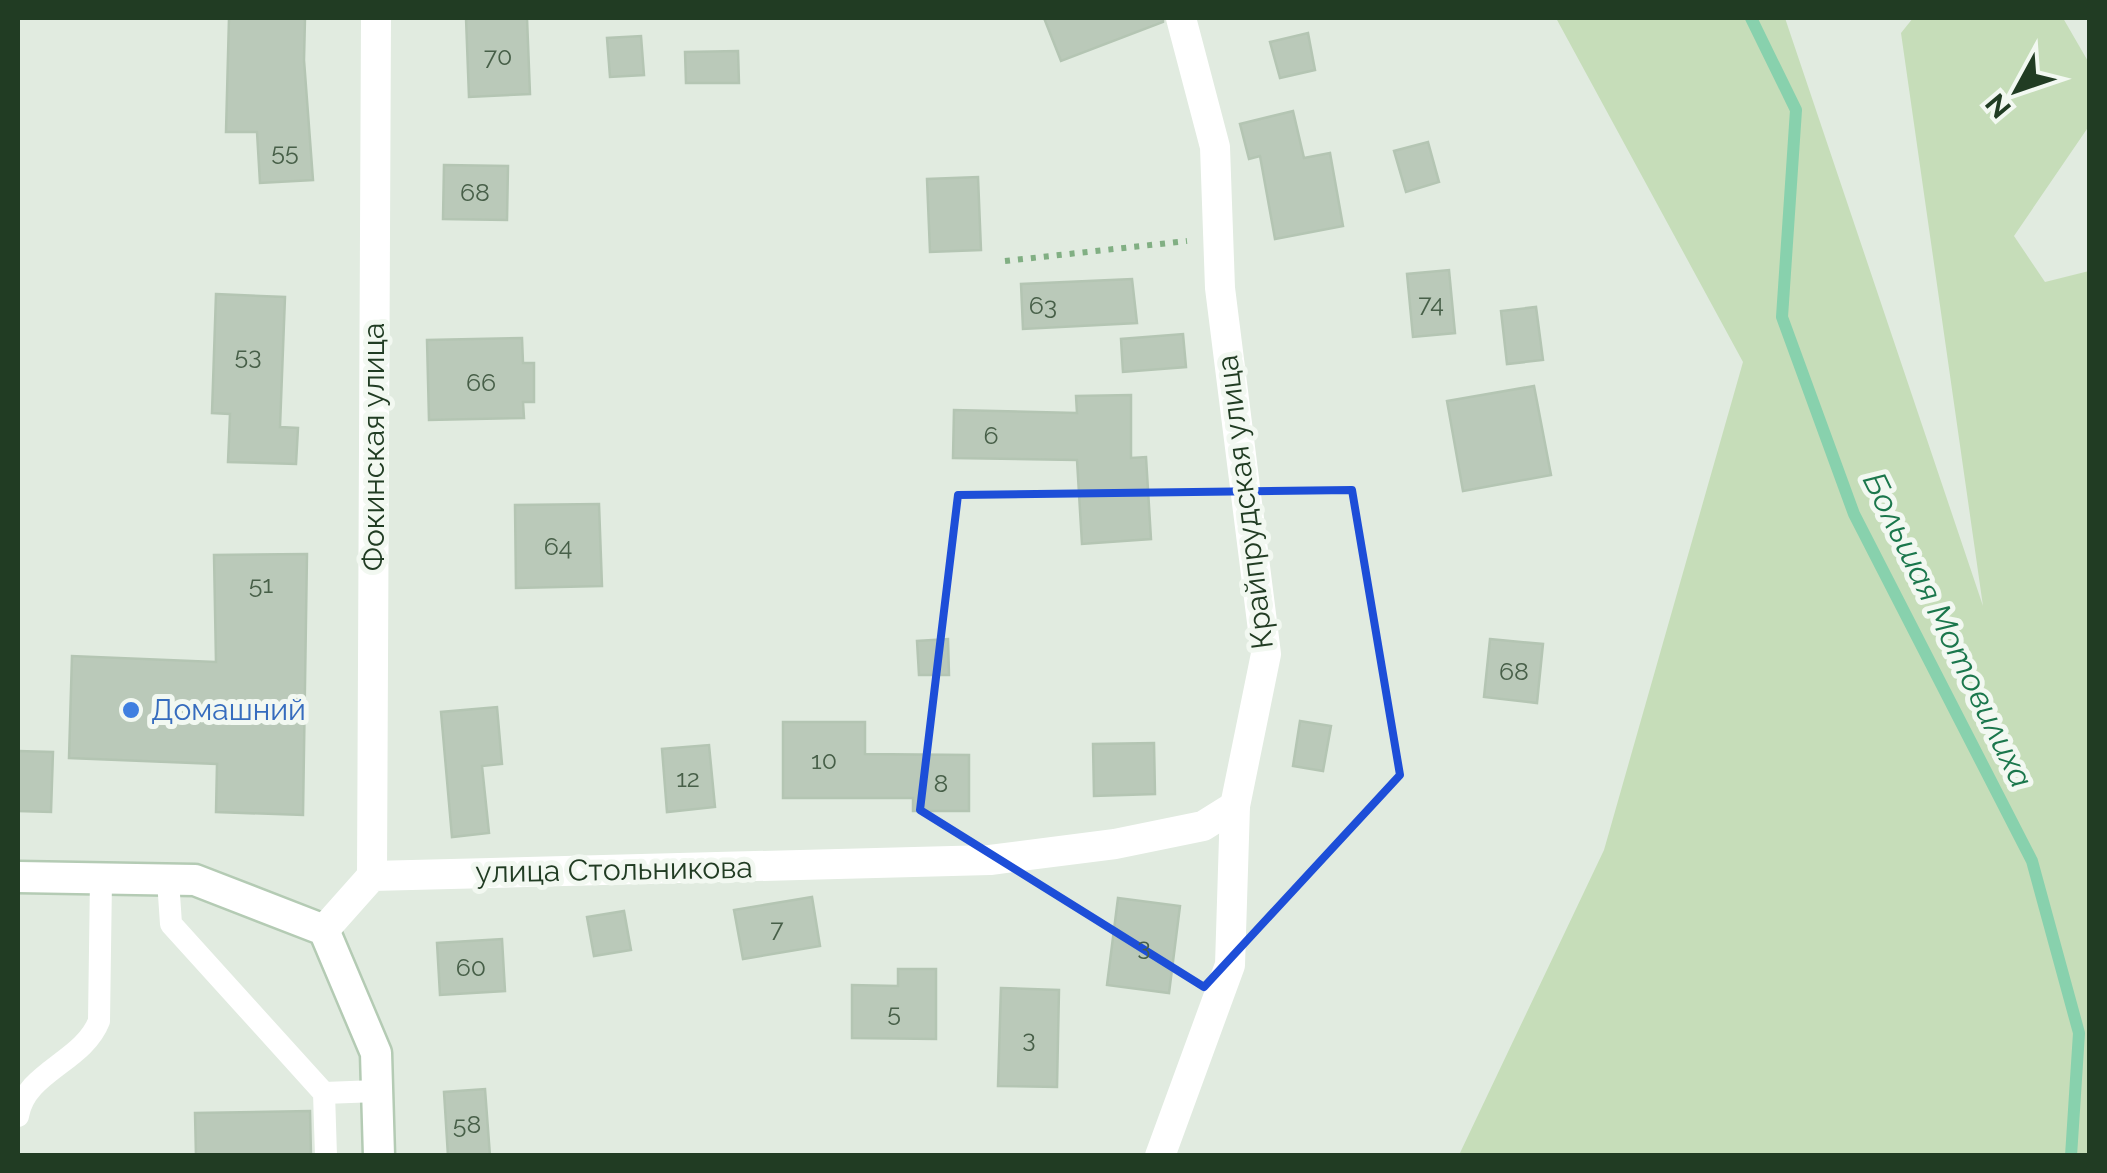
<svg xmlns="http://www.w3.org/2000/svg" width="2107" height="1173" font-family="Raleway,sans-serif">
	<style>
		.green { fill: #c6ddb9 }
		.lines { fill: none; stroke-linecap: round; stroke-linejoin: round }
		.stream { stroke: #88d1ad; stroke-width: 12 }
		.building { fill: #bac9b9; stroke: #b4c5b3; stroke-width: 2.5 }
		.secondary-casing { stroke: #b4cbb4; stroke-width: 35 }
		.path { stroke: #81af83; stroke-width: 6; stroke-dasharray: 5 8; stroke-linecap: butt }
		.lane { stroke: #fff; stroke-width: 22 }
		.street { stroke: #fff; stroke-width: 30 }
		.secondary { stroke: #fff; stroke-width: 30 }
		.marked { fill: none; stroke: #1d4ed8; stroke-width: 8; stroke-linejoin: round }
		.shop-dot { fill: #3f7fe0; stroke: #f2f8f1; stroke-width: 4 }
		.labels { text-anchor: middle; stroke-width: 10; stroke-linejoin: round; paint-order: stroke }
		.number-label { font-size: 25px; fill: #475f48 }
		.street-label { font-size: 30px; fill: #213c23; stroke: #f2f8f1 }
		.shop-label { font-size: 30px; fill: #366cbe; stroke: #f2f8f1; text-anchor: start }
		.water-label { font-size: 32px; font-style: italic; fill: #1b774c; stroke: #f2f8f1 }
	</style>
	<rect width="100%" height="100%" fill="#e1ebe0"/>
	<!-- green -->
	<polygon class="green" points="1556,18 1785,18 1983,606 1901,33 1913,18 2063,18 2089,63 2089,126 2014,236 2045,282 2089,271 2089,1155 1459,1155 1604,850 1743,362"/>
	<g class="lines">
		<!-- stream -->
		<polyline class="stream" points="1751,18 1796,110 1782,317 1854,514 2032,861 2079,1033 2071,1156"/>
	</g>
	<!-- building -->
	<g class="building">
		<polygon points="229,18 305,18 304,60 313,180 260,183 257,132 226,132"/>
		<polygon points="466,18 527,18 530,94 469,97"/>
		<polygon points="1044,18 1163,18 1163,22 1061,61"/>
		<polygon points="1308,33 1315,70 1280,78 1270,42"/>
		<polygon points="641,36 644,75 610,77 607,38"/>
		<polygon points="738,51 739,83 686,83 685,52"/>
		<polygon points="1293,111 1304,158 1330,153 1343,226 1275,239 1260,156 1249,159 1240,124"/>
		<polygon points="1428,142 1439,182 1406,192 1394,151"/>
		<polygon points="444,165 508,166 507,220 443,219"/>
		<polygon points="978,177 981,250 930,252 927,179"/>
		<polygon points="1449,270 1455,333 1413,337 1407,274"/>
		<polygon points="1132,279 1137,323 1023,329 1021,284"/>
		<polygon points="216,294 285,297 280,427 298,428 296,464 228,462 230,414 212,413"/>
		<polygon points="1536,307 1543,360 1507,364 1501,311"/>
		<polygon points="1183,334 1186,367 1123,372 1121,339"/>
		<polygon points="522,338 523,363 534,363 534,402 523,402 524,418 429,420 427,340"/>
		<polygon points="1534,386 1551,475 1463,491 1447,401"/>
		<polygon points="1131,395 1131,458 1146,457 1151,539 1082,544 1077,460 953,458 954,410 1077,413 1076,396"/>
		<polygon points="599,504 602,586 516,588 515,505"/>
		<polygon points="307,554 303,815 216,812 217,764 69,758 72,656 216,662 214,555"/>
		<polygon points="948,639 949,675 919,675 917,641"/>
		<polygon points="1490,639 1543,644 1537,703 1484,697"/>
		<polygon points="497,707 502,764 482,766 489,833 452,837 441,712"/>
		<polygon points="1300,721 1331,726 1323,771 1293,766"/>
		<polygon points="783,722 865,722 865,754 969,755 969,811 913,811 913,798 783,798"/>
		<polygon points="1154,743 1155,794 1094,796 1093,744"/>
		<polygon points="709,745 715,807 667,812 662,749"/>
		<polygon points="18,751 53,752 51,812 18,811"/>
		<polygon points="812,897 820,946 743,959 734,910"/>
		<polygon points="1118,898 1180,906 1169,993 1107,985"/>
		<polygon points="624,911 631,950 594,956 587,917"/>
		<polygon points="502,939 505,991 440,995 437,943"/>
		<polygon points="898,969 936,969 936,1039 852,1038 852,985 898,986"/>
		<polygon points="1001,988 1059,990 1057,1087 998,1086"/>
		<polygon points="485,1089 490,1156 448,1156 444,1092"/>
		<polygon points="310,1111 311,1156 196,1156 195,1113"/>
	</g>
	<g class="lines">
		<!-- secondary casing -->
		<g class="secondary-casing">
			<polyline id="secondary" points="18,877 195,880 324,930 376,1053 379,1156"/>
		</g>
		<!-- path -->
		<polyline class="path" points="1005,261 1187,241"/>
		<!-- lane -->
		<g class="lane">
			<polyline points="168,880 171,924 324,1093 326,1156"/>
			<polyline points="324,1093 377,1091"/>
			<path d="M18 1116C25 1072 83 1062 99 1021L101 879"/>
		</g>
		<!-- street -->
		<g class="street">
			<polyline points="372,876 376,18"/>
			<polyline points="324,930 372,876 990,860 1115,844 1203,826 1235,806"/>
			<polyline points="1160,1156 1230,965 1235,806 1266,654 1220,288 1215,147 1181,18"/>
		</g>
		<!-- secondary -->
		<use href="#secondary" class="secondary"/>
	</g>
	<!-- marked area -->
	<path class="marked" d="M1352 490 1400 775 1204 987 920 810 958 495Z"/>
	<!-- markers -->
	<circle class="shop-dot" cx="131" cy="710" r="10"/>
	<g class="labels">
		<!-- number labels -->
		<g class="number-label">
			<text x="498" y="65">70</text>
			<text x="285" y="160">55</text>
			<text x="475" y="201">68</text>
			<text x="1431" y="312">74</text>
			<text x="1043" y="314">63</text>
			<text x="248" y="364">53</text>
			<text x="481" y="391">66</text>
			<text x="991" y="444">6</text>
			<text x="558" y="555">64</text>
			<text x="261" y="593">51</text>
			<text x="1514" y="680">68</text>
			<text x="824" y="769">10</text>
			<text x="688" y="787">12</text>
			<text x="941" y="792">8</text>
			<text x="777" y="937">7</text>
			<text x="1144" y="955">3</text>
			<text x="471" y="976">60</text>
			<text x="894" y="1021">5</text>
			<text x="1029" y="1047">3</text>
			<text x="467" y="1133">58</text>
		</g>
		<!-- street labels -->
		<g class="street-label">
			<text transform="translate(374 447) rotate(-90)" y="10">Фокинская улица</text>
			<text transform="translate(1245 502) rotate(-97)" y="10">Крайпрудская улица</text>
			<text transform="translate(614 870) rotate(-1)" y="10">улица Стольникова</text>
		</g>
		<!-- shop labels -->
		<g class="shop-label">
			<text x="151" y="720">Домашний</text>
		</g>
		<!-- water labels -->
		<g class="water-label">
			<text transform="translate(1948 630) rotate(64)" y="11">Большая Мотовилиха</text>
		</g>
	</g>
	<!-- border -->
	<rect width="2107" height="1173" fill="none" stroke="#213c23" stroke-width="40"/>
	<!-- north arrow -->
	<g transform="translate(2017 90) rotate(230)" stroke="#f2f8f1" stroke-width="8" paint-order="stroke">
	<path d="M0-8L18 38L0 25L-18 38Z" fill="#213c23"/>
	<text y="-15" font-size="28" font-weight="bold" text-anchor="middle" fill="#213c23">N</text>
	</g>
</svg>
